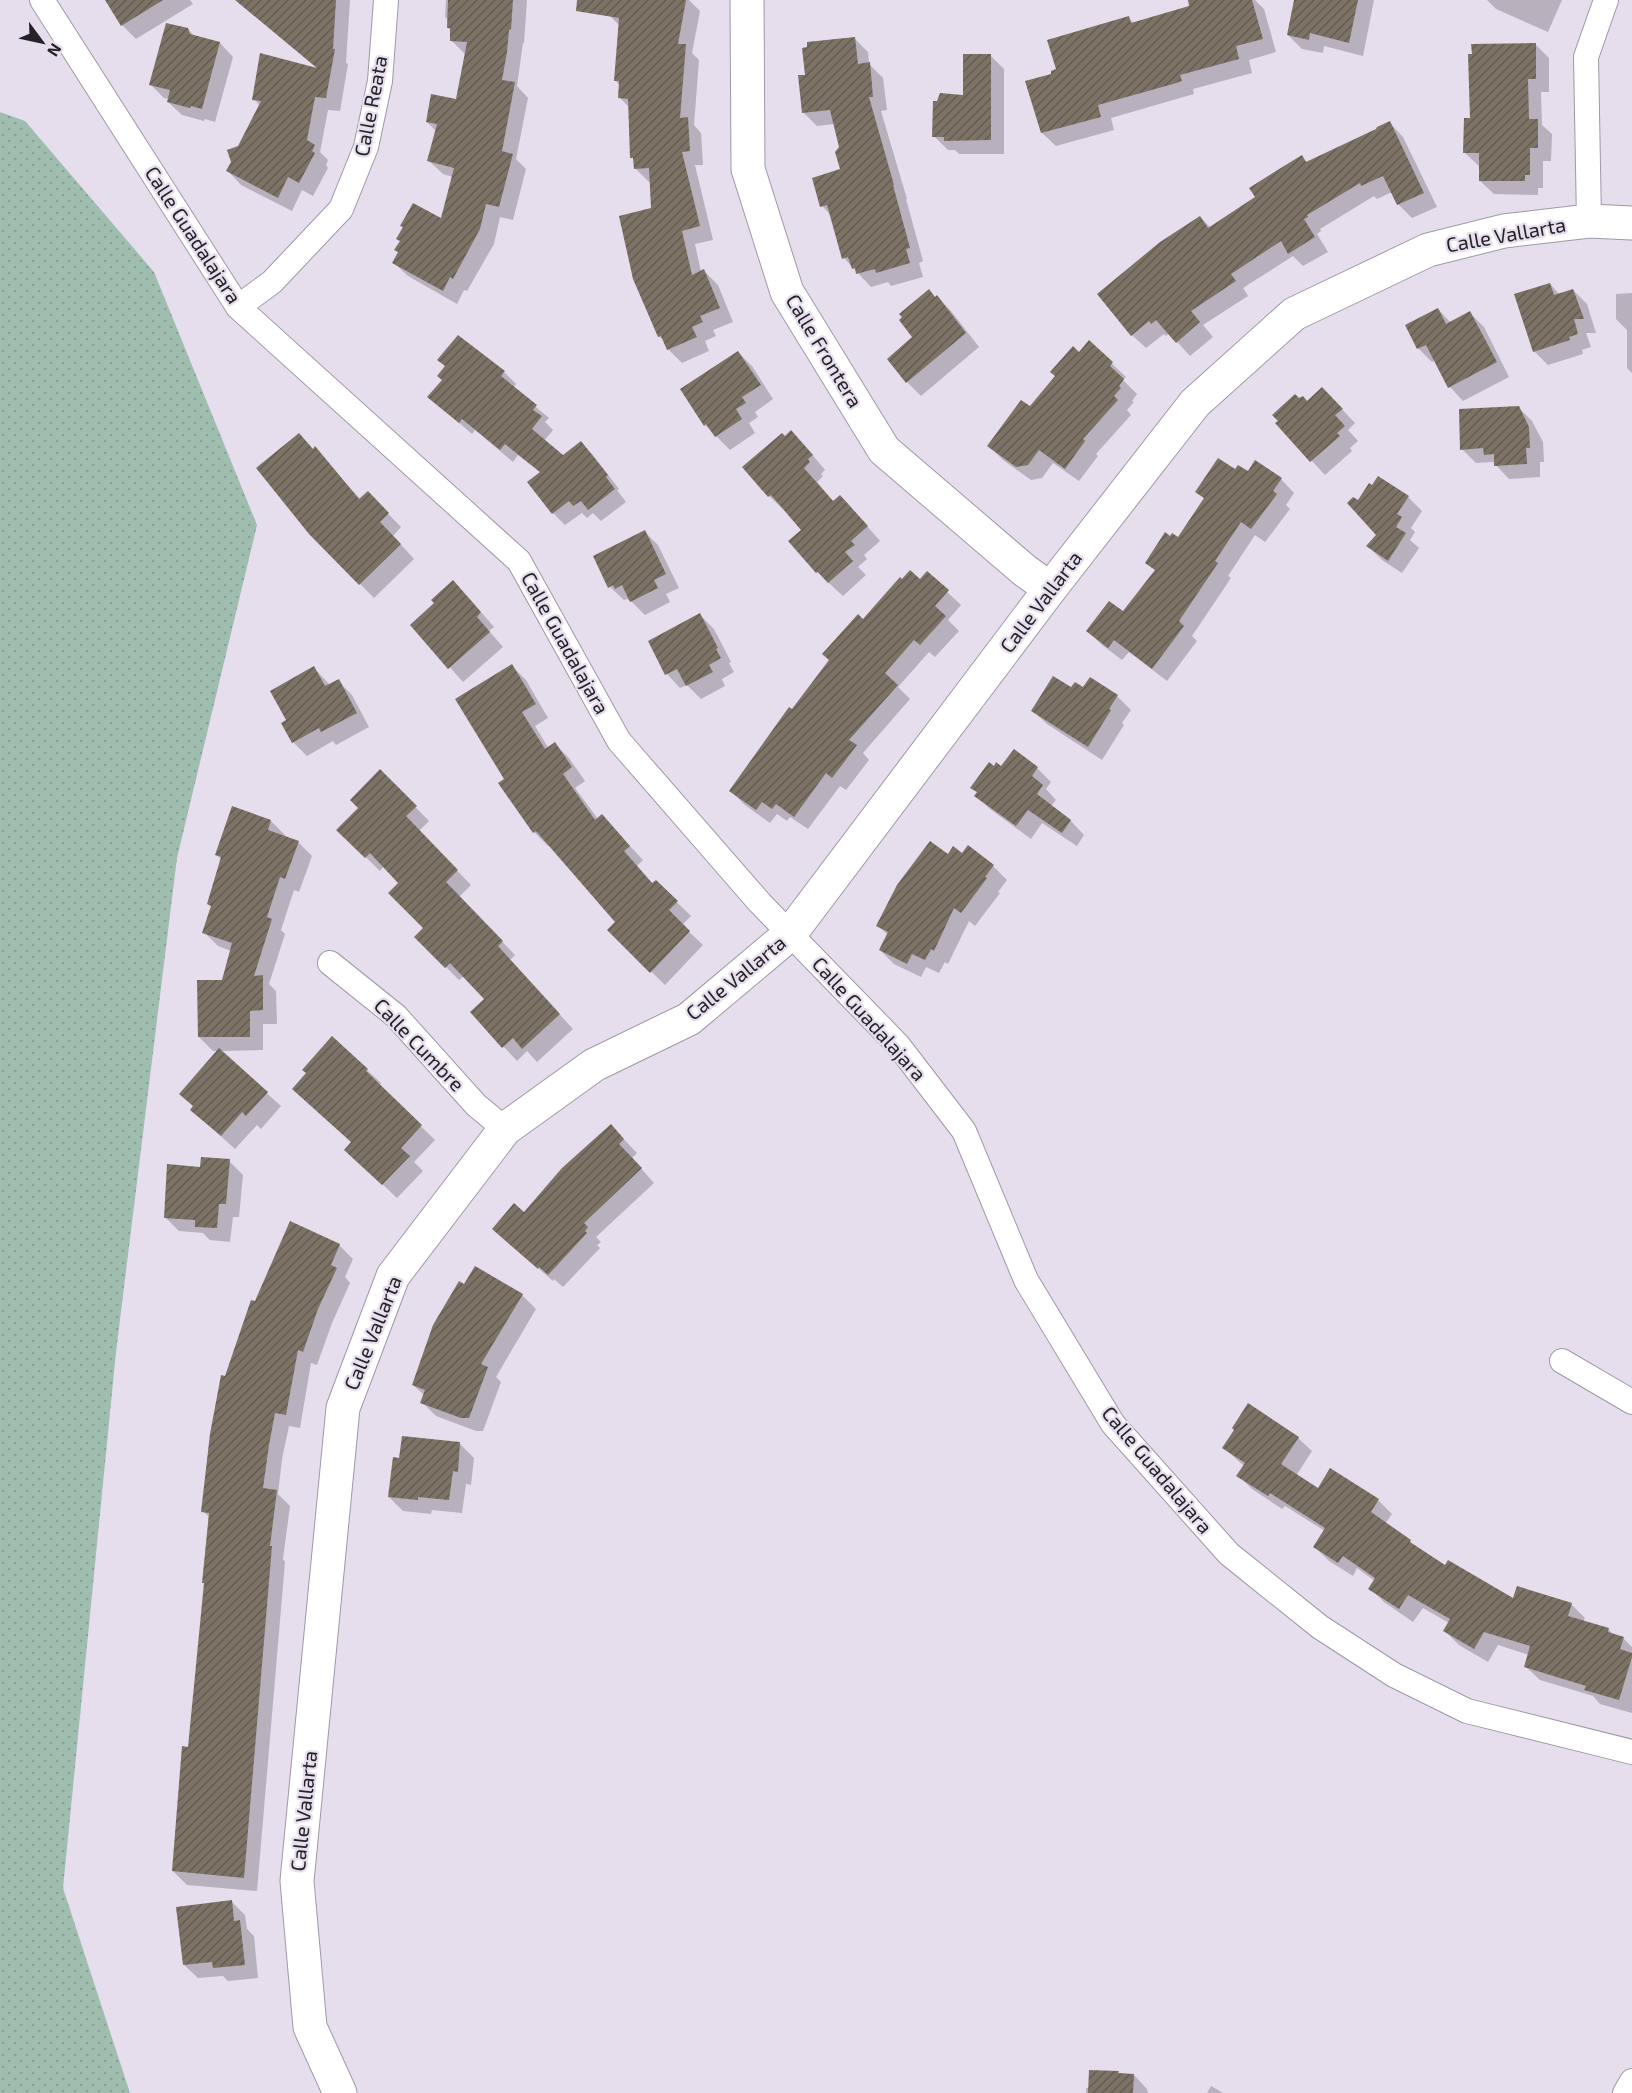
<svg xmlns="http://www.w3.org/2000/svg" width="1632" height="2093" font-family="'Exo 2',sans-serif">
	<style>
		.grass { fill: url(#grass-dots) }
		.shadow { fill: #0003 }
		.building { fill: url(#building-hatch) }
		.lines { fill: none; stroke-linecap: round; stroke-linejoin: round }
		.street-casing { stroke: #a098a7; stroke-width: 26 }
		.secondary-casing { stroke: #a098a7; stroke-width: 35 }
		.street { stroke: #fff; stroke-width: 24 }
		.secondary { stroke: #fff; stroke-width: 33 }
		.labels { text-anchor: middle; stroke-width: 4.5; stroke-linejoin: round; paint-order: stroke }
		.street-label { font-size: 20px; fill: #242127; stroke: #e6dded }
	</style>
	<defs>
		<pattern id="grass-dots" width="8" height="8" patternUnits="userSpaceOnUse" patternTransform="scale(1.5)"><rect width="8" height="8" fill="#a0beb0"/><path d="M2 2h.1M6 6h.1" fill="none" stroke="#8aa397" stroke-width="1.8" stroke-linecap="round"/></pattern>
		<pattern id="building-hatch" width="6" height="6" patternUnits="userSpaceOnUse" patternTransform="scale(1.5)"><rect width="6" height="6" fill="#7c7265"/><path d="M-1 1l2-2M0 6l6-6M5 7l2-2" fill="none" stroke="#655d53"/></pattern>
	</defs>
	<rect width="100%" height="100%" fill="#e6dded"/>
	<!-- grass -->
	<polygon class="grass" points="0,112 25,121 154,272 257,525 177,858 116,1352 63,1888 130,2093 0,2093"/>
	<!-- shadow -->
	<g class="shadow">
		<polygon points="107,0 190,0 193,4 136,39 122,25"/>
		<polygon points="258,0 350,0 346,63 348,64 340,111 328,110 320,152 328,160 326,165 328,168 313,196 302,190 292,211 241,185 228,171 260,106 254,99 319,70 253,13"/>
		<polygon points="446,0 527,0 524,43 523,43 517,86 528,98 516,159 526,169 513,220 500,217 494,244 467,291 464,290 457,304 408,276 394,263 442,221 453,177 443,174 429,161 436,131 427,122 457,101 466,55 451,40 452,31 448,28 449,20 445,17"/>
		<polygon points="609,0 689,0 700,11 692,53 699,60 694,125 701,133 703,165 695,165 713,240 695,244 701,272 704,271 718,285 733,322 713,330 716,336 705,341 709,351 682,363 668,349 665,342 659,336 651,182 649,182 635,168 635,160 632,157 630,108 619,97 620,86 615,80 620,26 607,13"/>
		<polygon points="1189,0 1255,0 1264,9 1276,52 1249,60 1252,73 1193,89 1194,94 1111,118 1114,130 1056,146 1042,133 1053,75 1129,18 1134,24 1191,7"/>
		<polygon points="1296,0 1374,0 1363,56 1324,46 1323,53 1302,49 1288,35"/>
		<polygon points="1487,0 1562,0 1548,32 1496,9"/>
		<polygon points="188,29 195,37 220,43 233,57 215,122 205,119 204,121 182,115 168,102 169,99 164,98 150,84"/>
		<polygon points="854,38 868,52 869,64 883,78 887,110 881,111 907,199 906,199 923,261 919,263 923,277 891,286 888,282 871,287 844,258 832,216 822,206 842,170 840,147 835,124 817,126 803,112 806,76"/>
		<polygon points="1535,44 1549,58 1549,92 1541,92 1542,125 1552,134 1551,161 1543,161 1543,188 1538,188 1538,195 1494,194 1480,181 1480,167 1465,153 1471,120"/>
		<polygon points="990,55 1004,69 1004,154 959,154 955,150 948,150 934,136 965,97"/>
		<polygon points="1390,123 1403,137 1437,207 1412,218 1398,204 1392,192 1377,199 1374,196 1320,229 1321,231 1317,234 1328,252 1303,266 1293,256 1243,288 1248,296 1203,325 1213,337 1190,356 1169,333 1166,336 1164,334 1146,348 1132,335 1200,217 1211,228 1257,198 1302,157 1308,163"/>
		<polygon points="1550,284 1560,295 1573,290 1587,304 1596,333 1586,333 1591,347 1582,350 1583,354 1548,365 1534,351"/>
		<polygon points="1632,293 1632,373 1627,368 1627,330 1616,319 1616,294"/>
		<polygon points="937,297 951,311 979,347 921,396 907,382 914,337"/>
		<polygon points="1438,309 1451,323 1470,313 1484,327 1509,377 1463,401 1450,387 1436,360 1432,362 1418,348"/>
		<polygon points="1089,342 1126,377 1123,380 1137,394 1132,401 1134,402 1127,410 1131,415 1096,454 1098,456 1079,481 1053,463 1042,478 1031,480 1003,460 989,446 1030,408"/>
		<polygon points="738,352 752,366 773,399 755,412 758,417 749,423 755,433 730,450 705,425"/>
		<polygon points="504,372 516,384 513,388 549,418 545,422 553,430 544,441 563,457 581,443 593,455 619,489 617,490 626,502 601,521 593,513 587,518 582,513 565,525 553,513 541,473 518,455 513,462 475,430 472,434 429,397"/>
		<polygon points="1299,400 1307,403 1336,403 1355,423 1348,430 1358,441 1350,448 1352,451 1325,475 1277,423"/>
		<polygon points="1518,407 1532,421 1543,442 1544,462 1540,462 1540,477 1509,479 1493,462 1476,463 1462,449"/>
		<polygon points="805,446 825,470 821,474 823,476 817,482 834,502 854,511 880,541 864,555 867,559 858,567 866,575 843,596 817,572 803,530 784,508 783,509 769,496"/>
		<polygon points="315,449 361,500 368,493 401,527 393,536 414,559 374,598 310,533"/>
		<polygon points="1235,472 1281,479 1294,493 1286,505 1290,509 1265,542 1255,535 1228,576 1231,578 1192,636 1197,641 1167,681 1129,652 1122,660 1102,645 1088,631 1123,614 1156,571 1147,563 1179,539 1205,499 1197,492"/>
		<polygon points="1379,478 1408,497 1422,511 1411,528 1415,532 1410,540 1419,548 1402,573 1382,560 1368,546 1378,535 1358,502"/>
		<polygon points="645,532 658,545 679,588 666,594 670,602 645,615 631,601 627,599 624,600 610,587"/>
		<polygon points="927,573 961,605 948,620 959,631 935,657 929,652 898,687 910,699 863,753 869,760 846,790 840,786 808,829 790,817 787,821 777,814 770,823 745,805 731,791 863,621 902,581 921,581"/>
		<polygon points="467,596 494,627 489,631 503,647 463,682 412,625"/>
		<polygon points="700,615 714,629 731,662 729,663 734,672 722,679 725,686 701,699 687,685 680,688 667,674 650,642"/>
		<polygon points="512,666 526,680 548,718 535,726 549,749 555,744 569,758 585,781 575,788 598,819 615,830 643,860 637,866 653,884 656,882 691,916 682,925 703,945 665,985 609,930 617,922 550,844 548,846 534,832 506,779"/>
		<polygon points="314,668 330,685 338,681 352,695 369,727 336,745 333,741 307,756 293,742 288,721"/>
		<polygon points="1072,689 1084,689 1117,696 1131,710 1122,723 1124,725 1102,760 1047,724 1033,711"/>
		<polygon points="994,768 1037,768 1051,782 1046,789 1056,800 1051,806 1071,821 1084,835 1077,846 1042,823 1031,839 990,809 976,796 978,793 972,788"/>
		<polygon points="380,771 429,821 419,831 471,885 459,897 515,955 510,960 573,1029 537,1062 527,1051 517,1061 472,1012 486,1000 464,976 459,980 416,937 425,928 400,883 384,866 380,871 338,830 360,808"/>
		<polygon points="271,821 285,835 284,837 298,842 312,856 299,892 294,890 281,930 285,934 269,984 276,991 277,1024 263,1024 263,1050 220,1051 281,1106 261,1129 257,1125 235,1149 192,1110 218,1051 213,1051 199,1037 223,981 231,951 218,946 204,932 212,907 208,904 222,860 217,855"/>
		<polygon points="963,855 993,866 1007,880 998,892 1000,893 975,926 969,921 948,964 945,962 939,973 926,967 921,977 894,964 880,950 888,935 878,926 948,856"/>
		<polygon points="332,1039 367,1070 381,1083 379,1086 435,1140 414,1162 423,1171 397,1198 360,1163 352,1143"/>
		<polygon points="611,1126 637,1153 632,1158 654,1183 596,1237 601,1242 597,1245 600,1248 563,1287 554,1279 553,1281 508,1242 524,1214"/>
		<polygon points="229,1161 243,1175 239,1217 233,1217 230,1242 210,1240 203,1233 179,1231 165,1217 201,1168"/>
		<polygon points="339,1245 353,1259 345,1277 350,1283 332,1323 317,1365 311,1363 300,1428 289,1426 282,1459 278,1494 290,1506 283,1559 285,1562 257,1891 187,1885 173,1871 189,1749 205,1584 210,1518 203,1511 226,1377 256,1303"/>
		<polygon points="465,1286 522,1295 536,1309 496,1377 501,1382 483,1431 476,1431 436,1416 422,1402 424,1395 413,1385"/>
		<polygon points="1298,1438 1312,1451 1296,1476 1318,1490 1378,1500 1392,1514 1385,1524 1445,1568 1514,1600 1571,1604 1585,1618 1583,1622 1609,1630 1615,1636 1623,1638 1632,1647 1632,1713 1600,1704 1593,1696 1540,1680 1526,1667 1529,1655 1498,1645 1488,1662 1459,1645 1445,1631 1449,1623 1423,1608 1413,1622 1384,1602 1370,1588 1375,1581 1357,1568 1353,1576 1329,1561 1315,1547 1325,1531 1285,1506 1282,1509 1252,1489 1238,1475 1244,1466 1224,1448"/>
		<polygon points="460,1444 474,1458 471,1485 466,1484 462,1513 432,1510 431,1514 403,1511 389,1497 401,1459"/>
		<polygon points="232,1902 245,1915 247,1929 254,1936 258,1978 228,1981 223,1976 198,1978 184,1965"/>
		<polygon points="1118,2072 1121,2075 1134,2075 1147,2089 1148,2093 1086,2093 1086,2088 1090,2088"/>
		<polygon points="1211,2086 1223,2093 1207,2093"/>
	</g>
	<!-- building -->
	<g class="building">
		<polygon points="105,0 163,0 121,26"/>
		<polygon points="235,0 336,0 333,49 335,49 326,98 315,97 307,140 315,145 312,151 315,153 299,183 288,177 278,198 226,171 231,162 227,150 238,146 261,101 252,100 260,53 317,68"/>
		<polygon points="448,0 513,0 511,29 509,30 507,52 502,80 515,82 502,151 513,154 499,207 486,204 480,229 453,279 450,277 443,291 392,263 398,252 394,250 400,241 396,239 403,227 400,226 413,203 441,218 454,168 427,161 437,124 426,122 431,94 456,99 467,42 450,41 450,28 447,28"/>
		<polygon points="577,0 686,0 678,44 686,44 680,118 688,117 690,151 682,152 700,226 682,231 692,275 704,269 720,308 700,316 703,322 692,327 697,337 667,350 661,336 658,337 633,279 619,216 651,208 649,168 634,169 633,158 630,158 628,99 618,98 619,81 614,81 619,18 576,11"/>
		<polygon points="1188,0 1252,0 1263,39 1236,46 1239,59 1180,75 1182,81 1173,84 1098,105 1101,117 1041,133 1025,81 1051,74 1051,71 1056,69 1047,40 1129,16 1131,23 1189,6"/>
		<polygon points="1294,0 1358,0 1349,43 1310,33 1309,40 1287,35"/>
		<polygon points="166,23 188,28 190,34 220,42 202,109 191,106 190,108 167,102 170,90 149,85"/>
		<polygon points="855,37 858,64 870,62 873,97 869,97 894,185 893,185 910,248 906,249 910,263 876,273 875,269 856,274 855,268 852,269 848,257 842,259 827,205 820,207 812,178 840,169 835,152 839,147 830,110 802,113 798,75 805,75 802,48 807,47 807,42"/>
		<polygon points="1536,43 1536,79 1528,79 1529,119 1538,119 1538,148 1530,148 1530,175 1525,175 1525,181 1479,181 1479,153 1463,153 1464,118 1470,118 1468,54 1472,54 1471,44"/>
		<polygon points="963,54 991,54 991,140 944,141 944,137 932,137 933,101 937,101 940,93 963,95"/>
		<polygon points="1390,121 1424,193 1397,205 1383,176 1361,186 1360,183 1307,215 1308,217 1304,219 1315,237 1288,254 1281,241 1231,274 1236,281 1191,311 1200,322 1176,343 1156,320 1151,324 1149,321 1131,336 1097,294 1160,242 1200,216 1208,228 1255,197 1249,188 1284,166 1302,155 1306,162 1376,129 1377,127"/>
		<polygon points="1550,283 1554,295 1573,289 1584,319 1574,319 1578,334 1569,337 1570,340 1533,352 1514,294"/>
		<polygon points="929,289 935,297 937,295 966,333 906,383 887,359 912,337 899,320 902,317 899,314"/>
		<polygon points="1438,308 1446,324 1470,311 1497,362 1448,388 1426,345 1417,349 1405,325"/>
		<polygon points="458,335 505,371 501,376 537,405 533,410 542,416 532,429 563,455 581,441 608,475 606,477 615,489 588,510 581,501 573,506 569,501 552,514 527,482 540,472 505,444 500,450 462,419 459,423 427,397 442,380 437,376 445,366 437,360"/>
		<polygon points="1089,340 1113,362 1110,366 1124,379 1119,386 1121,388 1114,396 1118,400 1083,439 1085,441 1065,469 1039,450 1028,465 1016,467 987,446 1021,400 1030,406 1055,376 1050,372 1073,346 1079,352"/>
		<polygon points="738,351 761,385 742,397 746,403 736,409 742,419 715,437 706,424 704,426 680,389"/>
		<polygon points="1322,387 1343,409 1335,415 1345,426 1337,433 1340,436 1310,462 1275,423 1278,421 1272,415 1295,394 1299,398 1303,396 1307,401"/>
		<polygon points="1519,406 1529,427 1530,448 1526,448 1527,464 1494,466 1494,454 1484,455 1483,448 1460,450 1459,409"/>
		<polygon points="791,430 813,455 808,459 810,462 804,468 833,501 840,495 868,526 851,541 855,545 845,552 853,561 828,583 818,572 816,573 788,541 801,530 771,495 768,497 742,467 782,433 785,436"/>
		<polygon points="299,433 313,449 315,446 359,499 368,491 389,513 380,522 401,544 359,585 309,534 256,468"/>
		<polygon points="1218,458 1235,469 1238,465 1248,471 1255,460 1282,478 1273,491 1277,494 1251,529 1241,522 1215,561 1218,563 1179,621 1184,626 1152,669 1114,640 1108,648 1086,631 1109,601 1123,611 1155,570 1145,563 1165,532 1170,536 1172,533 1178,537 1204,498 1195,492"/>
		<polygon points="1378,476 1409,496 1397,514 1402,517 1396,527 1406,533 1388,561 1366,546 1376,535 1347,503 1353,497 1358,500 1369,483 1372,485"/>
		<polygon points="645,530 666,574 654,580 658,588 630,602 622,585 615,589 613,585 608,588 593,556"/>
		<polygon points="910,570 920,579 927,571 949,590 935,606 946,616 920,645 914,640 885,673 898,685 849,740 857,745 832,778 826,773 794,817 776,804 772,809 762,802 756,810 729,791 789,707 792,709 829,660 822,654 858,614 863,619 900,577 902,579"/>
		<polygon points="453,580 481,612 477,617 490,632 448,669 410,625 434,603 431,600"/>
		<polygon points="700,613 718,648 716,649 721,658 709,665 713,672 686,686 677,669 665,675 648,641"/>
		<polygon points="512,664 536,704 522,712 545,749 555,742 572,767 563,774 595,820 602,814 630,846 624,851 652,883 656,880 678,901 669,910 690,931 650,973 607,930 615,922 536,831 533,833 498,783 504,779 455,699"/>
		<polygon points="314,666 325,686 339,679 357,713 321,732 319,728 292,743 281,723 286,720 270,691"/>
		<polygon points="1053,676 1071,687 1075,682 1083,687 1090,677 1118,695 1109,709 1111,710 1088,747 1031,711"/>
		<polygon points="1014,749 1038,767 1032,776 1043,785 1037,794 1071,820 1062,833 1028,810 1016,826 974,796 977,792 970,788 989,762 994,766 996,762 1001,766"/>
		<polygon points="380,769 417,806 406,816 458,870 446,882 503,941 498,946 560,1014 522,1049 513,1038 502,1048 470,1012 484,999 450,963 445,968 414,937 423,928 388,893 398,883 370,853 365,858 336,830 358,808 350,800"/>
		<polygon points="232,806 271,820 268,830 299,841 285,879 280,877 267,917 272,919 254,976 263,975 263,1010 250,1011 250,1037 198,1037 197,980 222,980 232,943 202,933 211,906 207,904 221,857 215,855"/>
		<polygon points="930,841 948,854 953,846 962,853 968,845 994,865 985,877 987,878 961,913 954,908 934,951 931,949 925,960 912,954 907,964 879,950 888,932 876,926 897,885"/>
		<polygon points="332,1036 368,1069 366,1071 422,1125 401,1148 410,1156 382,1185 344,1150 351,1142 292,1089 306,1073 302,1070"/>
		<polygon points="219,1048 268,1092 246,1116 242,1112 221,1136 190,1110 193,1106 179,1094"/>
		<polygon points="611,1124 624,1139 619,1144 642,1168 584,1223 588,1227 585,1231 587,1233 548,1275 539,1267 538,1269 492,1229 514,1203 524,1212 562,1168"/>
		<polygon points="201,1157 230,1159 226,1204 219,1204 217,1228 195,1227 195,1220 164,1218 167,1164 200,1167"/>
		<polygon points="290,1221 340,1244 331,1265 337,1268 318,1309 303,1352 298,1350 286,1415 275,1413 269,1445 263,1488 277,1490 270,1546 272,1546 244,1878 172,1871 182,1746 188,1747 204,1583 202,1583 209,1513 201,1512 210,1434 221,1375 225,1376 251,1300 255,1301"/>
		<polygon points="475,1266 523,1294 481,1364 488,1367 469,1418 461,1418 420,1403 425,1390 412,1385 433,1325 459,1281 464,1284"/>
		<polygon points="1248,1403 1299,1437 1281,1464 1318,1488 1330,1468 1379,1499 1371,1512 1411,1540 1410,1542 1445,1565 1448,1560 1513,1598 1517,1586 1572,1603 1568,1616 1609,1628 1608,1632 1624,1637 1620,1649 1632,1653 1632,1657 1619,1700 1584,1690 1586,1686 1524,1667 1530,1646 1484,1632 1474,1649 1443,1631 1450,1619 1408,1595 1399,1609 1368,1589 1375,1578 1343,1556 1338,1563 1313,1547 1325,1528 1270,1493 1268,1496 1236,1476 1245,1463 1222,1448 1234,1430 1232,1428"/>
		<polygon points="402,1436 460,1442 458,1472 453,1471 449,1500 418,1497 418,1500 388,1497 393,1457 399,1458"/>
		<polygon points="232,1900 234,1921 240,1920 245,1965 213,1968 212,1962 183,1965 176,1907"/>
		<polygon points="1089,2070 1119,2071 1118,2073 1134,2074 1133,2093 1088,2093"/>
	</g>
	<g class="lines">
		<!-- street casing -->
		<g class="street-casing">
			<g id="street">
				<polyline points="42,0 238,307 519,561 619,741 760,903 898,1045 964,1131 1026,1280 1113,1424 1229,1554 1320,1627 1394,1675 1467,1711 1632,1752"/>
				<polyline points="1589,221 1586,57 1606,0"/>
				<polyline points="238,307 272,282 341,209 366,147 380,81 386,0"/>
				<polyline points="330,963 396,1016 476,1105 505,1129"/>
				<polyline points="1562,1361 1632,1402"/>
				<polyline points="1625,2093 1632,2081"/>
			</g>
		</g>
		<!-- secondary casing -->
		<g class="secondary-casing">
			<g id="secondary">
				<polyline points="747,0 748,169 787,292 884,450 1024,570 1050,589"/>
				<polyline points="340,2093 310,2027 297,1881 343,1408 393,1276 505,1129 594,1065 689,1019 790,934 1050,589 1195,403 1294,314 1428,250 1504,231 1589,221 1632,223"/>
			</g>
		</g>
		<!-- street -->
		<use href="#street" class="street"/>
		<!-- secondary -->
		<use href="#secondary" class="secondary"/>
	</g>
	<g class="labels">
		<!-- street labels -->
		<g class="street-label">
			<text transform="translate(371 106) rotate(-79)" y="7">Calle Reata</text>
			<text transform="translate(193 235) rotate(57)" y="7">Calle Guadalajara</text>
			<text transform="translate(1506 235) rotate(-10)" y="7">Calle Vallarta</text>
			<text transform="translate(824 351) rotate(59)" y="7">Calle Frontera</text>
			<text transform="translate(1041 602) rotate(-53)" y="7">Calle Vallarta</text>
			<text transform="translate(565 643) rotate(61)" y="7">Calle Guadalajara</text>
			<text transform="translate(736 978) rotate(-39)" y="7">Calle Vallarta</text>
			<text transform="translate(869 1019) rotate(48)" y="7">Calle Guadalajara</text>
			<text transform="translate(419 1045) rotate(46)" y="7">Calle Cumbre</text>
			<text transform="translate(373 1333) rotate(-68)" y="7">Calle Vallarta</text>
			<text transform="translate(1157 1470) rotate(50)" y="7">Calle Guadalajara</text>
			<text transform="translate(304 1811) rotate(-84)" y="7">Calle Vallarta</text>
		</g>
	</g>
	<!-- north arrow -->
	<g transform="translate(42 42) rotate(123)" stroke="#e6dded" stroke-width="4.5" paint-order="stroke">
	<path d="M0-4.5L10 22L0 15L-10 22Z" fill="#242127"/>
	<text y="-9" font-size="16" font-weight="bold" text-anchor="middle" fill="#242127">N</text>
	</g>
</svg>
